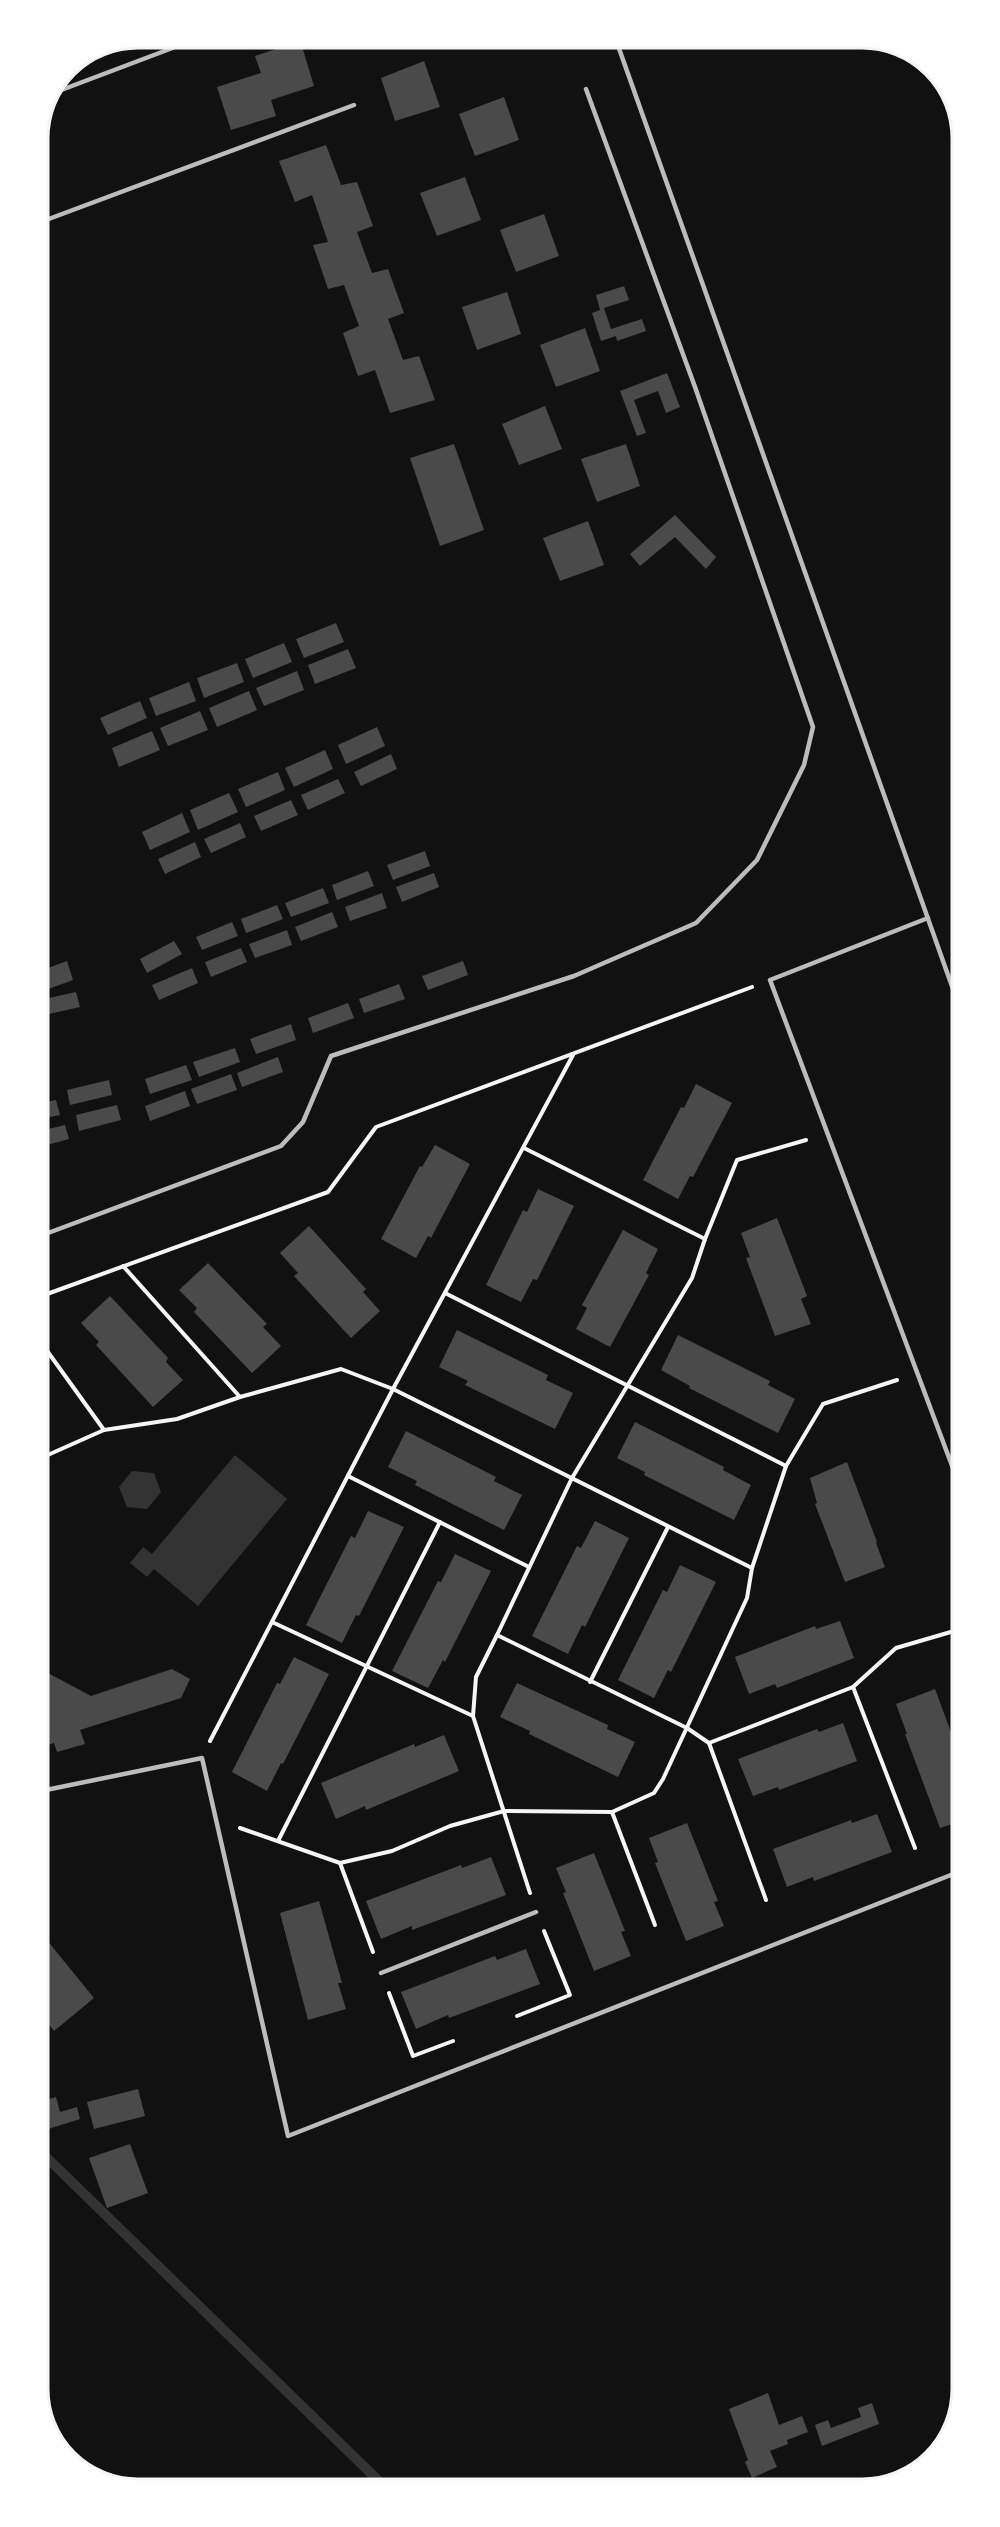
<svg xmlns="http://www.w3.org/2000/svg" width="1000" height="2527" font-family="'Work Sans',sans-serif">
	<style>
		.water { fill: #333 }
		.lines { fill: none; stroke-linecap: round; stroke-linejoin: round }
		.stream { stroke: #333; stroke-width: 10 }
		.building { fill: #4a4a4a }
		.path { stroke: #f5f5f5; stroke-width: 4 }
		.service { stroke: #bcbcbc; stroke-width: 4.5 }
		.rim { fill: none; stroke: #f5f5f5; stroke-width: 3 }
	</style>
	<rect width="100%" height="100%" fill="#111"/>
	<!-- water -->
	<g class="water">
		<polygon points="235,1455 287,1499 198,1606 154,1569 147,1577 130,1563 143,1547 152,1554"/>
		<polygon points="132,1471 154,1473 161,1492 147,1509 127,1507 119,1487"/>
	</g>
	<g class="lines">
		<!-- stream -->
		<polyline class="stream" points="42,2153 386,2488"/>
	</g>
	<!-- building -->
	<g class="building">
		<polygon points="294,43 301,43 314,86 271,100 276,116 231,130 217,87 261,73 255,56"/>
		<polygon points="424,61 440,107 395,121 381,78"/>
		<polygon points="504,97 519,140 475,156 459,114"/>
		<polygon points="326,145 341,185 357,182 373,226 357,232 372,273 388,269 404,313 388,319 403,360 419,356 435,400 390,413 375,370 358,376 343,333 359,326 344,285 328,289 313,245 328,242 312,195 295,202 279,161"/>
		<polygon points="465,177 481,220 437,236 420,193"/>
		<polygon points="544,214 559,256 516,272 500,230"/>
		<polygon points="624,286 629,300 604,308 611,329 642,319 646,331 617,341 616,336 601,341 592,313 600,310 596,295"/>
		<polygon points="507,292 521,334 477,350 462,307"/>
		<polygon points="585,328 600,371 556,387 540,345"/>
		<polygon points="667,373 680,407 666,413 658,391 634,400 646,433 637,436 620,391"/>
		<polygon points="545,406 562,449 519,465 502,424"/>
		<polygon points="454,444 484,530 440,546 410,458"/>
		<polygon points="626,444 640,486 597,502 581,459"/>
		<polygon points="675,515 716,557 706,569 675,537 640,566 630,554"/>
		<polygon points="588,521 604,565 560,581 543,538"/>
		<polygon points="336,623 344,642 304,658 296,639"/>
		<polygon points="284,643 292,662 253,678 245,659"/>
		<polygon points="348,649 356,668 315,684 308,665"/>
		<polygon points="237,663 244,682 204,698 197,678"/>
		<polygon points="297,671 304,690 264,706 256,688"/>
		<polygon points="189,682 196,701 156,716 149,698"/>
		<polygon points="249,691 257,710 217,727 209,708"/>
		<polygon points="140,701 147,718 108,735 100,718"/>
		<polygon points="200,711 208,730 168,746 160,728"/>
		<polygon points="377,727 385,746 346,764 338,745"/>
		<polygon points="152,731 160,750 119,767 112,748"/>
		<polygon points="325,750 333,769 294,787 285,768"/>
		<polygon points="391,754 397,769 361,786 354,772"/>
		<polygon points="278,772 285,790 246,807 238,789"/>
		<polygon points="338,779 345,793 308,810 301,795"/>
		<polygon points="229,793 238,812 198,830 190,810"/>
		<polygon points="291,800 298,815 261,831 254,816"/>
		<polygon points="182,813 190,832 150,850 142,832"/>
		<polygon points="240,823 246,837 211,853 204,839"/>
		<polygon points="195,842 201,857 165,874 158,859"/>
		<polygon points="425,851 430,866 393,880 387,865"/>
		<polygon points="368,871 374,886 337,900 332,885"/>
		<polygon points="434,873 439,887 402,902 396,887"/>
		<polygon points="323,888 329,903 291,917 285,903"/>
		<polygon points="382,893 387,908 350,921 345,907"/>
		<polygon points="277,905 283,919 246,933 241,919"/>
		<polygon points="332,912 338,927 301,941 295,927"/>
		<polygon points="232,922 238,936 202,950 196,937"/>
		<polygon points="287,930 292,945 255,958 249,944"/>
		<polygon points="174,941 182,954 147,973 140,959"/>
		<polygon points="241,948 247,962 211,977 205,962"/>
		<polygon points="67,961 73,980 40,992 40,971"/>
		<polygon points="463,961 468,975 428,990 422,976"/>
		<polygon points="192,968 198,983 159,1000 152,985"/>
		<polygon points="399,984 405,999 364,1013 359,999"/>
		<polygon points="76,992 80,1007 40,1016 40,1000"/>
		<polygon points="348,1003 354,1018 313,1033 308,1018"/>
		<polygon points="291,1024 296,1040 256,1054 250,1039"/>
		<polygon points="235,1048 240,1062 199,1077 193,1062"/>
		<polygon points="278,1057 283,1072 242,1087 237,1073"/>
		<polygon points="186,1065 192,1080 150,1094 145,1079"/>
		<polygon points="231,1074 237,1090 197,1104 191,1089"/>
		<polygon points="109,1080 112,1095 70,1105 67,1090"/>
		<polygon points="696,1084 732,1103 693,1177 690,1176 678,1199 643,1180 681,1107 684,1108"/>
		<polygon points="185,1091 190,1106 150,1121 145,1106"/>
		<polygon points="56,1100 60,1115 40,1119 40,1103"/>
		<polygon points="117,1105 121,1120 79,1131 76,1115"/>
		<polygon points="65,1125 69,1139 40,1147 40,1131"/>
		<polygon points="435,1145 470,1164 431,1238 428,1236 416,1258 381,1239 420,1166 422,1167"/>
		<polygon points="538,1189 574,1206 537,1280 533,1279 521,1302 486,1285 523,1210 527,1212"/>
		<polygon points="777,1218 807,1296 801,1299 811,1324 775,1336 746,1258 750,1257 741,1233"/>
		<polygon points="309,1226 366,1289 363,1292 380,1311 351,1338 294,1276 298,1273 280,1253"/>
		<polygon points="623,1230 658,1249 646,1273 649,1275 610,1347 576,1329 587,1308 582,1305"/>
		<polygon points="208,1263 267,1324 263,1327 281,1346 252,1373 194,1312 197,1308 179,1290"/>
		<polygon points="110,1296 168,1358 166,1362 183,1380 153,1407 96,1345 99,1342 81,1323"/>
		<polygon points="457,1330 548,1375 546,1380 573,1393 555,1429 465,1385 468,1381 439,1367"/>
		<polygon points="678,1335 770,1381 768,1385 795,1399 778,1433 689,1388 690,1386 661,1370"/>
		<polygon points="635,1422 724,1467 723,1470 751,1485 734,1520 644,1475 645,1472 617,1458"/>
		<polygon points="406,1431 496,1477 494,1481 522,1495 504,1530 415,1485 417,1481 388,1467"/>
		<polygon points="847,1462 877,1542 876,1543 885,1567 845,1582 815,1504 817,1503 810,1478"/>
		<polygon points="368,1511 404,1527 359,1616 356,1615 342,1643 306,1625 351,1536 355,1538"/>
		<polygon points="595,1521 629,1538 585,1627 582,1625 568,1654 532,1636 577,1546 581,1548"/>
		<polygon points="455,1554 491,1571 445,1662 443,1660 428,1688 392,1671 438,1581 441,1582"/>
		<polygon points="680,1565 716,1582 671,1672 668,1670 654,1698 618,1680 663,1590 667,1592"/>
		<polygon points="840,1621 854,1658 777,1688 775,1684 749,1694 735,1657 815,1626 816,1629"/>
		<polygon points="41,1654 48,1673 91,1696 172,1669 190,1679 181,1698 80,1730 85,1744 57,1752 54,1743 41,1747"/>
		<polygon points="294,1657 329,1674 283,1764 281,1763 267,1791 232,1772 277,1683 280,1684"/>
		<polygon points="517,1683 608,1725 607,1729 635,1742 618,1777 529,1734 530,1731 500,1717"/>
		<polygon points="935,1689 961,1759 961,1821 940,1828 905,1734 907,1734 896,1704"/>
		<polygon points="843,1723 857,1761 779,1790 778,1787 753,1796 738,1759 817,1729 819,1732"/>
		<polygon points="444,1735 459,1771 366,1810 365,1806 336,1819 321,1783 414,1744 415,1747"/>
		<polygon points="877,1814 892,1852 814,1881 813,1877 787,1887 773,1849 851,1820 852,1823"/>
		<polygon points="687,1823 718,1901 714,1902 724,1926 686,1941 655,1863 658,1862 649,1838"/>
		<polygon points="594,1853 625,1931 621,1932 631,1956 594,1971 563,1893 566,1892 556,1868"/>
		<polygon points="491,1857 506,1895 412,1930 412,1926 381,1939 366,1901 461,1865 462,1868"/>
		<polygon points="319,1901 342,1983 338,1983 346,2009 308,2020 280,1913"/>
		<polygon points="42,1934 94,1998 54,2031 42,2016"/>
		<polygon points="526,1949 540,1984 449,2018 448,2015 416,2029 401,1992 495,1956 497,1960"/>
		<polygon points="138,2089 145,2116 94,2129 87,2102"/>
		<polygon points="56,2097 60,2112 77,2107 80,2119 42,2131 42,2101"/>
		<polygon points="130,2144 148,2193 107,2208 89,2158"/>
		<polygon points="768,2393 779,2425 802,2416 808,2432 787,2440 788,2444 770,2451 777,2467 752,2478 745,2462 748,2460 729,2409"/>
		<polygon points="872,2403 879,2424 822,2446 815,2425 828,2420 831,2428 861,2417 858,2408"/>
	</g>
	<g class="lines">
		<!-- path -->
		<g class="path">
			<polyline points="524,1148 705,1239"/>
			<polyline points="123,1266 240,1397"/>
			<polyline points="445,1293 786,1466"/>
			<polyline points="40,1302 47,1294 328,1192 376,1127 752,987"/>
			<polyline points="40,1341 104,1430"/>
			<polyline points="41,1458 104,1430 177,1419 240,1397 341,1369 393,1389 752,1568"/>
			<polyline points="348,1476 529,1567"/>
			<polyline points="272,1622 473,1716"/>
			<polyline points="497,1635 572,1478 692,1278 705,1239 737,1160 806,1140"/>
			<polyline points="590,1682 668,1527"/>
			<polyline points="853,1687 915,1848"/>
			<polyline points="210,1741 393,1389 573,1055"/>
			<polyline points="709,1743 853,1687 896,1648 961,1629"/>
			<polyline points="612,1812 655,1925"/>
			<polyline points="240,1828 340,1863 392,1851 450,1826 504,1811 612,1812 654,1793 663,1779 747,1598 752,1568 786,1466 823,1404 897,1380"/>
			<polyline points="278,1841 440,1522"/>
			<polyline points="340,1863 373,1952"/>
			<polyline points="530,1893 473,1716 476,1677 497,1635 687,1728 709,1743 766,1900"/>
			<polyline points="389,1993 413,2056 453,2041"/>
			<polyline points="517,2016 570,1995 544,1931"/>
		</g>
		<!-- service -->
		<g class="service">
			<polyline points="616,40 959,1006"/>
			<polyline points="56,92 183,44"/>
			<polyline points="38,223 354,105"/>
			<polyline points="928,918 770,980 960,1487"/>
			<polyline points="40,1236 281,1146 303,1122 331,1056 574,976 696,923 757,860 804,765 813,727 695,387 586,89"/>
			<polyline points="41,1791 202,1758 288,2136 961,1871"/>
			<polyline points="381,1973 536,1912"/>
		</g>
	</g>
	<!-- crop -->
	<path d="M0 0H1000V2527H0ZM138 48H862A90 90 0 0 1 952 138V2389A90 90 0 0 1 862 2479H138A90 90 0 0 1 48 2389V138A90 90 0 0 1 138 48Z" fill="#fefefe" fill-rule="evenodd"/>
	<path class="rim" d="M138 48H862A90 90 0 0 1 952 138V2389A90 90 0 0 1 862 2479H138A90 90 0 0 1 48 2389V138A90 90 0 0 1 138 48Z"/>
</svg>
